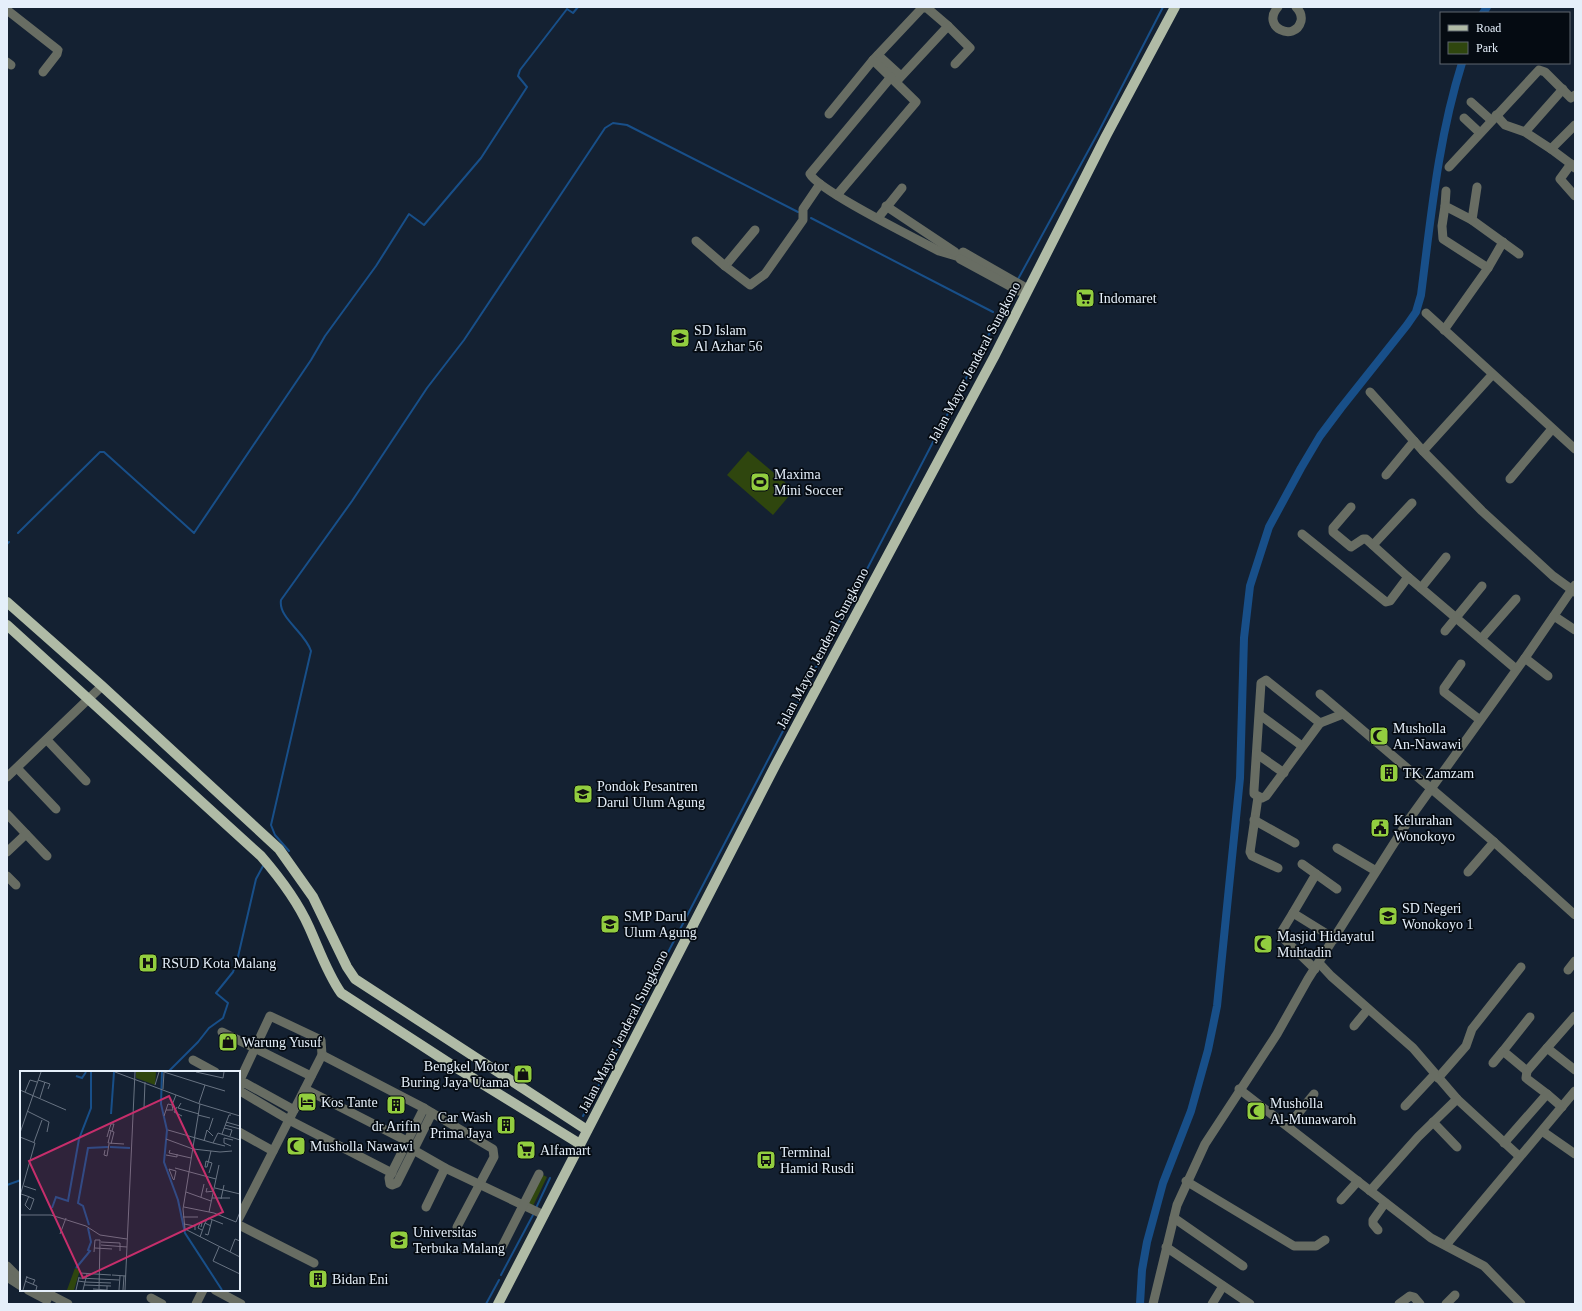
<svg xmlns="http://www.w3.org/2000/svg" width="1582" height="1311" font-family="'Times New Roman',serif">
	<style>
		.green { fill: #2f460e }
		.lines { fill: none; stroke-linecap: round; stroke-linejoin: round }
		.stream { stroke: #184f89; stroke-width: 2 }
		.canal { stroke: #184f89; stroke-width: 8 }
		.minor { stroke: #686d63; stroke-width: 9 }
		.major { stroke: #b0bba6; stroke-width: 10 }
		.labels { text-anchor: middle; stroke-width: 3.5; stroke-linejoin: round; paint-order: stroke }
		.poi-label { font-size: 14px; fill: #e5effa; stroke: #050b12; text-anchor: start }
		.street-label { font-size: 14px; fill: #e5effa; stroke: #050b12 }
		.inset-river { fill: none; stroke: #184f89; stroke-width: 2 }
		.inset-road { fill: none; stroke: #687382; stroke-width: 1 }
		.view { fill: #c62e6b; fill-opacity: 0.15; stroke: #c62e6b; stroke-width: 2 }
		.inset-edge { fill: none; stroke: #e5effa; stroke-width: 2 }
	</style>
	<rect width="100%" height="100%" fill="#142132"/>
	<!-- green -->
	<g class="green">
		<polygon points="748,451 794,490 773,515 727,475"/>
		<polygon points="541,1174 547,1177 533,1206 528,1204"/>
	</g>
	<g class="lines">
		<!-- stream -->
		<g class="stream">
			<polyline points="811,218 993,312"/>
			<polyline points="1017,281 1098,133 1163,7"/>
			<polyline points="18,533 100,452 104,452 194,533 311,360 325,336 376,266 409,214 424,225 481,158 527,87 518,76 520,70 567,9 573,13 578,7"/>
			<polyline points="7,544 9,542"/>
			<path d="M289 851 275 835 271 825 311 651C305 632 278 618 281 600L352 501 427 388 464 340 605 128 613 123 627 125 798 212"/>
			<polyline points="168,1072 198,1042 209,1028 223,1018 228,1003 216,993 233,972 237,961 256,879 263,866"/>
			<polyline points="583,1116 1012,290"/>
			<polyline points="566,1149 567,1148"/>
			<polyline points="7,1185 21,1180"/>
			<polyline points="536,1208 550,1178"/>
			<polyline points="501,1275 533,1215"/>
			<polyline points="486,1304 499,1280"/>
		</g>
		<!-- canal -->
		<g class="canal">
			<polyline points="1483,13 1487,7"/>
			<path d="M1140 1304 1142 1270 1147 1242 1163 1183 1191 1111 1208 1050 1217 1006 1240 778 1244 638 1250 586 1269 527 1301 468 1320 436 1341 408 1407 325 1416 312 1421 295C1431 217 1438 139 1462 63"/>
		</g>
		<!-- minor -->
		<g class="minor">
			<path d="M1278 7C1260 27 1295 43 1301 21 1302 16 1300 11 1296 7"/>
			<polyline points="7,10 58,50 57,54 43,72"/>
			<polyline points="948,26 970,48 955,64"/>
			<polyline points="878,55 901,76"/>
			<polyline points="873,60 922,8 927,8 948,26 896,82"/>
			<polyline points="7,62 11,65"/>
			<path d="M891 77 810 174C819 191 915 238 939 251L956 256"/>
			<polyline points="1471,102 1491,120"/>
			<polyline points="829,114 873,60 916,102 837,195"/>
			<polyline points="1496,115 1505,125 1525,132 1551,149 1575,125"/>
			<polyline points="1464,118 1480,133"/>
			<polyline points="1525,132 1563,89"/>
			<polyline points="1551,149 1571,164"/>
			<polyline points="1449,167 1539,70 1545,72 1571,98 1575,95"/>
			<polyline points="1575,168 1571,164 1560,179 1575,196"/>
			<polyline points="1477,187 1472,220 1519,254"/>
			<polyline points="1446,191 1445,206 1472,220"/>
			<polyline points="886,206 955,252"/>
			<polyline points="1445,206 1442,226 1443,239 1488,268"/>
			<polyline points="878,218 902,188"/>
			<polyline points="755,230 725,266 750,285 765,274 803,220 803,209 820,184"/>
			<polyline points="696,241 725,266"/>
			<polyline points="963,252 1028,289"/>
			<polyline points="960,259 1019,291"/>
			<polyline points="1426,313 1575,449"/>
			<polyline points="1444,330 1488,268 1503,242"/>
			<polyline points="1370,392 1423,451 1482,511 1553,576 1575,592"/>
			<polyline points="1423,451 1492,375"/>
			<polyline points="1386,475 1414,441"/>
			<polyline points="1510,479 1552,429"/>
			<polyline points="1351,507 1333,528 1333,532 1351,547 1363,539 1366,539 1408,577 1516,669"/>
			<polyline points="1302,534 1386,602 1390,601 1408,577"/>
			<polyline points="1373,545 1412,503"/>
			<polyline points="1421,588 1446,557"/>
			<polyline points="1554,616 1575,630"/>
			<polyline points="1445,631 1482,586"/>
			<polyline points="1481,639 1516,599"/>
			<polyline points="1525,658 1548,676"/>
			<polyline points="1461,664 1444,688 1444,692 1480,720"/>
			<polygon points="1266,680 1320,723 1266,796 1262,798 1254,794 1254,790 1261,683"/>
			<polyline points="1320,694 1494,842 1575,915"/>
			<polyline points="1260,715 1302,746"/>
			<polyline points="1320,723 1343,714"/>
			<polyline points="47,740 86,781"/>
			<polyline points="1257,754 1284,773"/>
			<polyline points="17,768 56,809"/>
			<polyline points="7,777 102,686"/>
			<polyline points="1258,797 1250,852 1252,856 1278,868"/>
			<polyline points="7,814 47,856"/>
			<polyline points="1254,820 1295,843"/>
			<polyline points="1337,848 1376,871"/>
			<polyline points="7,852 26,834"/>
			<polyline points="1302,864 1337,889"/>
			<polyline points="1468,872 1494,842"/>
			<polyline points="1316,874 1293,913 1335,939"/>
			<polyline points="7,876 16,885"/>
			<polyline points="1293,913 1282,931 1282,937 1315,969"/>
			<polyline points="1319,963 1331,976 1413,1048 1457,1099 1519,1156"/>
			<polyline points="1568,970 1575,961"/>
			<polyline points="1530,1017 1503,1051 1527,1071 1547,1048 1575,1070"/>
			<polyline points="1354,1026 1368,1009"/>
			<polyline points="222,1032 311,1076"/>
			<polyline points="1547,1048 1575,1016"/>
			<polyline points="322,1055 424,1108 493,1149 494,1157 457,1227"/>
			<polyline points="193,1060 215,1072"/>
			<polyline points="1493,1063 1503,1051"/>
			<polyline points="1527,1071 1526,1078 1547,1094"/>
			<polyline points="1438,1078 1466,1046 1472,1029 1521,967"/>
			<polyline points="239,1082 270,1016 321,1040 322,1055 239,1218"/>
			<polyline points="239,1084 245,1083 294,1110"/>
			<polyline points="239,1089 240,1091 289,1120 392,1173"/>
			<polyline points="305,1089 403,1139 417,1152 445,1168 544,1215"/>
			<polyline points="1239,1089 1431,1238 1484,1266 1521,1304"/>
			<polyline points="1405,1106 1434,1075"/>
			<polyline points="424,1108 389,1178 390,1184 392,1185 397,1183 432,1113"/>
			<polyline points="1433,1122 1457,1147"/>
			<polyline points="1288,1126 1314,1094"/>
			<polyline points="1542,1131 1575,1154"/>
			<polyline points="239,1132 273,1151"/>
			<polyline points="1504,1143 1547,1094 1562,1107"/>
			<polyline points="1186,1181 1294,1246 1316,1246 1325,1240"/>
			<polyline points="1370,1191 1418,1137 1457,1099"/>
			<polyline points="1341,1200 1358,1181"/>
			<polyline points="426,1207 445,1168"/>
			<polyline points="1174,1218 1243,1266"/>
			<polyline points="239,1225 314,1263"/>
			<polyline points="1378,1230 1373,1224 1373,1220 1385,1203"/>
			<polyline points="1446,1245 1575,1091"/>
			<polyline points="502,1247 539,1174"/>
			<polyline points="1166,1247 1250,1304"/>
			<polyline points="7,1266 21,1280"/>
			<polyline points="7,1277 21,1286"/>
			<polyline points="28,1290 47,1300"/>
			<polyline points="41,1290 68,1304"/>
			<polyline points="215,1290 241,1304"/>
			<polyline points="151,1298 162,1304"/>
			<polyline points="196,1304 203,1290"/>
			<polyline points="1153,1304 1177,1205 1205,1144 1277,1034 1308,979 1410,818 1525,658 1575,585"/>
			<polyline points="1212,1304 1223,1286"/>
			<polyline points="1399,1304 1410,1296 1414,1297 1420,1304"/>
			<polyline points="1446,1304 1455,1295"/>
		</g>
		<!-- major -->
		<g class="major">
			<polyline points="7,602 102,686 279,849 313,897 347,967 355,979 587,1130"/>
			<path d="M7 625 261 856C280 878 297 900 309 927 319 949 327 973 341 993L455 1067 580 1144"/>
			<polyline points="498,1304 776,764 994,357 1106,136 1175,7"/>
		</g>
	</g>
	<!-- icons -->
	<defs>
		<g id="supermarket-square" transform="scale(1)"><rect x="-9" y="-9" width="18" height="18" rx="4" fill="#92cd3f" stroke="#050b12"/><path d="M-6-5.5h2.5l.6 2H6L4.5 2H-2.5L-4.4-4H-6ZM-1.5 3.2a1.3 1.3 0 1 0 .1 0ZM3 3.2a1.3 1.3 0 1 0 .1 0Z" fill="#111"/></g>
		<g id="school-square" transform="scale(1)"><rect x="-9" y="-9" width="18" height="18" rx="4" fill="#92cd3f" stroke="#050b12"/><path d="M0-5L7-2L0 1L-7-2ZM-4 1L0 2.5L4 1V4Q0 6-4 4Z" fill="#111"/></g>
		<g id="stadium-square" transform="scale(1)"><rect x="-9" y="-9" width="18" height="18" rx="4" fill="#92cd3f" stroke="#050b12"/><path d="M0-5a6.5 5 0 1 0 0 10a6.5 5 0 1 0 0-10ZM-3.5-1.8h7v3.6h-7Z" fill="#111"/></g>
		<g id="mosque-square" transform="scale(1)"><rect x="-9" y="-9" width="18" height="18" rx="4" fill="#92cd3f" stroke="#050b12"/><path d="M3.5-4.9A6 6 0 1 0 3.5 4.9A5 5 0 1 1 3.5-4.9Z" fill="#111"/></g>
		<g id="building-square" transform="scale(1)"><rect x="-9" y="-9" width="18" height="18" rx="4" fill="#92cd3f" stroke="#050b12"/><path d="M-4-6H4V6H1V3H-1V6H-4ZM-2.5-4.3h1.7v1.8h-1.7ZM.8-4.3h1.7v1.8H.8ZM-2.5-1h1.7V.8h-1.7ZM.8-1h1.7V.8H.8Z" fill="#111"/></g>
		<g id="civic-square" transform="scale(1)"><rect x="-9" y="-9" width="18" height="18" rx="4" fill="#92cd3f" stroke="#050b12"/><path d="M-.6-6.5H3V-4.5H.6V-3L4-1V1h2V6H-6V1h2V-1L-.6-3ZM-1.2 2.5V6h2.4V2.5Z" fill="#111"/></g>
		<g id="hospital-square" transform="scale(1)"><rect x="-9" y="-9" width="18" height="18" rx="4" fill="#92cd3f" stroke="#050b12"/><path d="M-5-5h3v3.5h4V-5h3V5h-3V1.5h-4V5h-3Z" fill="#111"/></g>
		<g id="shop-square" transform="scale(1)"><rect x="-9" y="-9" width="18" height="18" rx="4" fill="#92cd3f" stroke="#050b12"/><path d="M-5-2.5h2.3a2.7 3.5 0 0 1 5.4 0H5L5.5 6h-11ZM-1.5-2.5h3a1.5 2.3 0 0 0-3 0Z" fill="#111"/></g>
		<g id="hotel-square" transform="scale(1)"><rect x="-9" y="-9" width="18" height="18" rx="4" fill="#92cd3f" stroke="#050b12"/><path d="M-6-4.5h1.5V1H6V5H4.5V3h-9V5H-6ZM-4 0a1.8 1.8 0 1 1 3.6 0ZM.5 0V-2.5h3Q6-2.5 6 0Z" fill="#111"/></g>
		<g id="bus-square" transform="scale(1)"><rect x="-9" y="-9" width="18" height="18" rx="4" fill="#92cd3f" stroke="#050b12"/><path d="M-5-6H5V4H4V6H2V4H-2V6H-4V4H-5ZM-3.5-4V0h7V-4ZM-3.5 1.2v1.5H-2V1.2ZM2 1.2v1.5H3.5V1.2Z" fill="#111"/></g>
		<g id="university-square" transform="scale(1)"><rect x="-9" y="-9" width="18" height="18" rx="4" fill="#92cd3f" stroke="#050b12"/><path d="M0-5L7-2L0 1L-7-2ZM-4 1L0 2.5L4 1V4Q0 6-4 4Z" fill="#111"/></g>
	</defs>
	<g fill-rule="evenodd">
		<use href="#supermarket-square" x="1085" y="298"/>
		<use href="#school-square" x="680" y="338"/>
		<use href="#stadium-square" x="760" y="482"/>
		<use href="#mosque-square" x="1379" y="736"/>
		<use href="#building-square" x="1389" y="773"/>
		<use href="#school-square" x="583" y="794"/>
		<use href="#civic-square" x="1380" y="828"/>
		<use href="#school-square" x="1388" y="916"/>
		<use href="#school-square" x="610" y="924"/>
		<use href="#mosque-square" x="1263" y="944"/>
		<use href="#hospital-square" x="148" y="963"/>
		<use href="#shop-square" x="228" y="1042"/>
		<use href="#shop-square" x="523" y="1074"/>
		<use href="#hotel-square" x="307" y="1102"/>
		<use href="#building-square" x="396" y="1105"/>
		<use href="#mosque-square" x="1256" y="1111"/>
		<use href="#building-square" x="506" y="1125"/>
		<use href="#mosque-square" x="296" y="1146"/>
		<use href="#supermarket-square" x="526" y="1150"/>
		<use href="#bus-square" x="766" y="1160"/>
		<use href="#university-square" x="399" y="1240"/>
		<use href="#building-square" x="318" y="1279"/>
	</g>
	<g class="labels">
		<!-- poi labels -->
		<g class="poi-label">
			<text x="1099" y="303">Indomaret</text>
			<text x="694" y="335">SD Islam<tspan x="694" dy="16">Al Azhar 56</tspan></text>
			<text x="774" y="479">Maxima<tspan x="774" dy="16">Mini Soccer</tspan></text>
			<text x="1393" y="733">Musholla<tspan x="1393" dy="16">An-Nawawi</tspan></text>
			<text x="1403" y="778">TK Zamzam</text>
			<text x="597" y="791">Pondok Pesantren<tspan x="597" dy="16">Darul Ulum Agung</tspan></text>
			<text x="1394" y="825">Kelurahan<tspan x="1394" dy="16">Wonokoyo</tspan></text>
			<text x="1402" y="913">SD Negeri<tspan x="1402" dy="16">Wonokoyo 1</tspan></text>
			<text x="624" y="921">SMP Darul<tspan x="624" dy="16">Ulum Agung</tspan></text>
			<text x="1277" y="941">Masjid Hidayatul<tspan x="1277" dy="16">Muhtadin</tspan></text>
			<text x="162" y="968">RSUD Kota Malang</text>
			<text x="242" y="1047">Warung Yusuf</text>
			<text x="509" y="1071" text-anchor="end">Bengkel Motor<tspan x="509" dy="16">Buring Jaya Utama</tspan></text>
			<text x="321" y="1107">Kos Tante</text>
			<text x="1270" y="1108">Musholla<tspan x="1270" dy="16">Al-Munawaroh</tspan></text>
			<text x="492" y="1122" text-anchor="end">Car Wash<tspan x="492" dy="16">Prima Jaya</tspan></text>
			<text x="396" y="1131" text-anchor="middle">dr Arifin</text>
			<text x="310" y="1151">Musholla Nawawi</text>
			<text x="540" y="1155">Alfamart</text>
			<text x="780" y="1157">Terminal<tspan x="780" dy="16">Hamid Rusdi</tspan></text>
			<text x="413" y="1237">Universitas<tspan x="413" dy="16">Terbuka Malang</tspan></text>
			<text x="332" y="1284">Bidan Eni</text>
		</g>
		<!-- street labels -->
		<g class="street-label">
			<text transform="translate(974 362) rotate(-62)" y="5">Jalan Mayor Jenderal Sungkono</text>
			<text transform="translate(822 648) rotate(-62)" y="5">Jalan Mayor Jenderal Sungkono</text>
			<text transform="translate(623 1031) rotate(-63)" y="5">Jalan Mayor Jenderal Sungkono</text>
		</g>
	</g>
	<!-- overview -->
	<g transform="translate(20 1071)">
		<rect width="220" height="220" fill="#142132"/>
		<path d="M116 1H136L135 14 116 7ZM55 197 60 199 54 219H47Z" fill="#2f460e"/>
		<path class="inset-river" d="M142 1 141 33 147 59 144 91 158 129 165 162 202 219M56 5 62 7 66 1M91 43 94 1M90 76 110 77M32 137 36 126 48 130 59 68 71 37V1M69 154 63 135 58 132 68 77 88 76M56 197 70 180 68 179 71 171 68 157"/>
		<path class="inset-road" d="M95 1 180 33 220 45M144 1 185 14 179 32M176 1 203 7 204 1M18 9 30 13 28 18M135 14 139 1M185 14 205 20M143 18 144 1M0 19 46 39M5 21 10 9 17 11M20 27 25 11M161 32 158 37 179 43M180 33 163 138 165 158 220 186M157 36 154 41 162 45M124 37 125 11M146 39H153L152 34M7 40 29 51 27 61M178 44 190 47M144 45 148 33 152 34 156 24M206 51 220 55M205 54 220 58M204 57 212 59 210 65M89 59 91 53H94L92 60M148 59 193 72 198 62 220 69M189 59 193 47M91 60 88 72 104 73M0 62 21 1M202 63 209 44H211M0 66 15 72 0 125M87 66 89 59 94 61 91 73M146 68 173 78 200 81 212 80M184 70 187 59 193 65M14 71 22 49M193 72 205 75M211 75 204 72V67L213 69M85 79 84 84 87 85 89 73M150 79 149 82 171 87M146 84 157 86V83M187 96H185L186 90 192 92 189 102M187 96 191 80M155 97 196 108M149 98 156 100 154 109 153 108ZM4 115 16 119M187 117 186 121 194 120M195 117 220 123M166 121 191 130M1 123 7 125 14 128 10 139 5 134 9 125M181 126 184 113M192 127H210M201 128 204 114M164 136 194 142 216 151 220 141M189 141 199 94M0 144H31L66 155 80 164 107 168M163 146H178M185 152 188 147 203 153M164 153 175 155V159M181 156 182 152H180L178 157 182 159M40 163 46 147M185 163 188 164 192 149M180 166 185 152 191 155M81 171 100 172V180M81 174 107 176M199 176 193 190 220 203M75 177 92 178M74 181 75 169H80L79 219M210 181 215 168 220 170M60 202 91 204M67 203 65 211 91 212M92 204 106 205M6 206 15 209 13 213M59 207 99 209M5 210 17 215 16 219M58 210 65 211 63 219M64 214 91 215M73 218 87 219V215M3 219 7 205M56 219 59 206M99 219 100 205M103 219 104 205M105 219 115 1"/>
		<path class="view" d="M149 25 203 141 63 207 9 90Z"/>
		<rect width="220" height="220" class="inset-edge"/>
	</g>
	<!-- border -->
	<rect width="1582" height="1311" fill="none" stroke="#e5effa" stroke-width="16"/>
	<!-- legend -->
	<rect x="1440" y="12" width="130" height="52" fill="#050b12" stroke="#5f666f"/>
	<rect x="1448" y="25" width="20" height="6" fill="#b0bba6" stroke="#5f666f"/>
	<text x="1476" y="32" font-size="12" fill="#e5effa">Road</text>
	<rect x="1448" y="42" width="20" height="12" fill="#2f460e" stroke="#5f666f"/>
	<text x="1476" y="52" font-size="12" fill="#e5effa">Park</text>
</svg>
